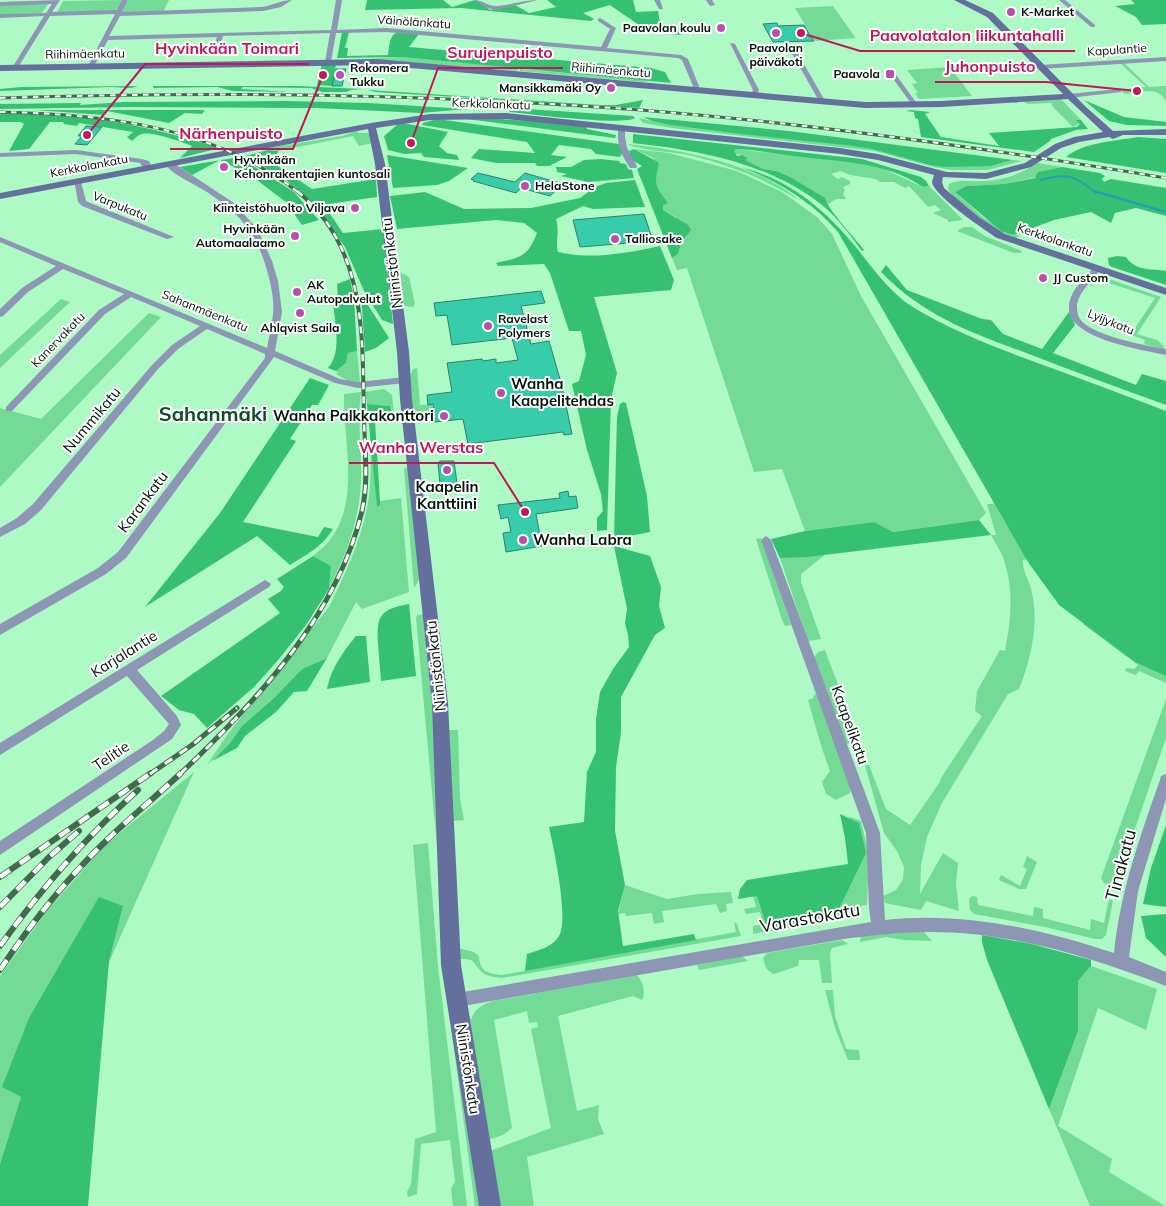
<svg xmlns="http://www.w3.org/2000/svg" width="1166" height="1206" font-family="Mulish,sans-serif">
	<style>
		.green { fill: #73db96 }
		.forest { fill: #35c171 }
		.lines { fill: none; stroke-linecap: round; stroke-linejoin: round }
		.stream-far1 { stroke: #279eaf; stroke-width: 2 }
		.stream { stroke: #279eaf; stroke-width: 2.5 }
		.building { fill: #37cdaa; stroke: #30816c }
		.street { fill: #8d96b5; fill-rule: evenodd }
		.secondary { fill: #646f9d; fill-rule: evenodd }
		.rail-far3-casing { stroke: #426b4d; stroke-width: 3 }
		.rail-far2-casing { stroke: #426b4d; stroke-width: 4 }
		.rail-far1-casing { stroke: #426b4d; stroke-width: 5 }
		.rail-casing { stroke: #426b4d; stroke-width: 6 }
		.rail-far3 { stroke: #fff; stroke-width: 2; stroke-dasharray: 5.5; stroke-linecap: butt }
		.rail-far2 { stroke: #fff; stroke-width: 2.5; stroke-dasharray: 7; stroke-linecap: butt }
		.rail-far1 { stroke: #fff; stroke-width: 3; stroke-dasharray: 9; stroke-linecap: butt }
		.rail { stroke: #fff; stroke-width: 4.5; stroke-dasharray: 12; stroke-linecap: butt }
		.poi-dot { fill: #bb4eac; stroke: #fff; stroke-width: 2 }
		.labels { text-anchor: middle; stroke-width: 4; stroke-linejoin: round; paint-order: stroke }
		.far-poi-label { font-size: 12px; font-weight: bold; fill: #001305; stroke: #fff; text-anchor: start }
		.far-street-label { font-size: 12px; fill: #001305; stroke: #fff }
		.street-label { font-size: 15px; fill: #001305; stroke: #fff }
		.poi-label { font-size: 15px; font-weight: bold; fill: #001305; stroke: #fff; text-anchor: start }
		.near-street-label { font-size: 18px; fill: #001305; stroke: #fff }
		.district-label { font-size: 20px; font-weight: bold; fill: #0f4c29; stroke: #fff }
		.leader { fill: none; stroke: #c2185b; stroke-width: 2 }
		.callout-dot { fill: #c2185b; stroke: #fff; stroke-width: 2 }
		.callout-label { font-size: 16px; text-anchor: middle; font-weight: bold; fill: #c2185b; stroke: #fff; stroke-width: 4; stroke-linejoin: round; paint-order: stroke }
	</style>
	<rect width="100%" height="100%" fill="#adfac4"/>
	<!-- green -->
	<g class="green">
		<polygon points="124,0 116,11 57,13 63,1"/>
		<polygon points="128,0 169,0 163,12 122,12"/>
		<polygon points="48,4 42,13 0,15 0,5"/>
		<polygon points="833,6 855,37 855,38 815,41 795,8"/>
		<polygon points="400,57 518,68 517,71 366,59"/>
		<path d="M1123 62 1149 87 1166 86V101C1156 85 1141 93 1125 94L1120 90 1146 87 1120 63Z"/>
		<polygon points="950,67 972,96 919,99 915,93 918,93 912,84 917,83 907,70"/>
		<polygon points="520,69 650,81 644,82 520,71"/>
		<polygon points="1060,98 1081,120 1077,120 1080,124 1073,127 1053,107 1051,103 1027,104 1023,101"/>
		<polygon points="639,118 670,125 740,134 826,142 872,149 930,165 1003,163 1013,160 1022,161 987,170 952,170 933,167 875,151 672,128 643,123"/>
		<polygon points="356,131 360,133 370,133 373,143 359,146 353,136 278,151 268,148 342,136"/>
		<path d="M627 144C680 149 758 164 799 200 762 178 730 165 688 155 673 152 638 150 627 144Z"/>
		<polygon points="634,149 669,153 737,171 782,192 817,217 832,234 861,296 986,513 979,520 892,532 874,522 805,531 782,469 754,472 687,268 677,270 672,258 678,254 681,243 687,236 676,217 663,210 654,180 659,165 653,158"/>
		<polygon points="736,149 852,162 882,168 923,187 929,186 963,220 948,222 948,220 933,213 941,210 935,205 928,207 909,186 905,188 894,182 880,182 876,179 850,175 840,171 831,174 838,179 842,177 850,181 850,184 843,187 845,190 843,194 846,199 836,199 827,205 776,171 763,169 744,160 748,159 743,155 734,154 733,151"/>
		<path d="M1037 163 1062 167 1038 172 1036 177 1004 184 966 186 955 192 984 218 1014 235H1021L1016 238C994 230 961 210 948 189L949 184C959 179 971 182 981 181 1002 181 1019 175 1037 163Z"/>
		<polygon points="964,227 972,227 985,236 1022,251 1021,253 1014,253 957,231"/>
		<polygon points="400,272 409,277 415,304 413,307 405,306 403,303"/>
		<polygon points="1100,276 1161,297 1137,334 1157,340 1164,346 1163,349 1144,344 1145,340 1107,326 1109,323 1133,331 1155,298 1097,279 1092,285 1097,287 1090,285 1095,277"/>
		<polygon points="61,299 70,302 0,368 0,355"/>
		<polygon points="149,313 161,317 0,487 0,408 41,419"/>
		<polygon points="357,351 360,382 348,381 336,374 338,373 336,371 346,363 348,353"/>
		<polygon points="417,368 420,405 432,404 434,412 425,411 413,415 410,376 413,369"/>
		<polygon points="384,389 392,395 394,413 390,406 367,404 365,392"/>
		<path d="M361 392C357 421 362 451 361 480 360 519 346 555 329 589L331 566 313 556C320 550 329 543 334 534 359 496 343 436 344 394Z"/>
		<path d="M370 423 377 507 380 505V501L401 498 409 592 362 609 356 602 327 658 302 669 275 697 242 726 230 743 207 765 227 735 329 607C346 572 364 535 369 496 372 472 370 447 370 423Z"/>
		<polygon points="408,467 421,577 414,588 404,469"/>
		<path d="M987 504H995L1004 521 1033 558 1023 560C1022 572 1030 581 1032 593 1039 625 1031 659 1019 689L1008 694 942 803 927 837 921 865 920 894 943 853 958 863 956 884 959 911 926 901 921 910 885 903 883 896 896 890 903 879 904 867 897 851 884 833 865 765H869L886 809 910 825 940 782 941 778 982 716 975 711 977 691 1000 650 1005 651C1011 620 1014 590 1004 560 1001 551 995 543 991 535H996Z"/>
		<polygon points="761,538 791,625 785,626 782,620 756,539"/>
		<polygon points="826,554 801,574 801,582 821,639 808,641 780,558"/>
		<polygon points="425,614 434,712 439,868 416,618 417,615"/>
		<polygon points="1089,622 1166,673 1166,683 1139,671 1136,675 1125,671 1126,668 1134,669 1138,665 1083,624"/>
		<polygon points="825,650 860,743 846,744 814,657 818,652"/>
		<path d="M816 693 851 788 850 793 836 800 826 794 822 782 830 771C821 748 815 724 808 700L812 699Z"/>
		<polygon points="1166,699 1166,738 1115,887 1113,887 1104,883 1101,878"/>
		<polygon points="449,730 458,730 460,799 464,820 452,821"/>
		<polygon points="194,772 109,962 123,906 3,1087 21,1097 0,1164 0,976 46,912 105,845"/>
		<polygon points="839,813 861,821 869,855 867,905 860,906 849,917 753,934 753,926 763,924 760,912 746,914 744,909 756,907 753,896 757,896 767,929 866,853 849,817"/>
		<polygon points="428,843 438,967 467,1206 453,1206 451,1189 455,1182 450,1140 421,1144 417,1194 408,1197 407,1192 411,1184 415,1139 436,1132 413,845"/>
		<polygon points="1027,856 1037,862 1026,889 1019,889 999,880 1001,875 1020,886 1027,869 1023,867"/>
		<polygon points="625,885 667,899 698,894 731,892 733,903 726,904 727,911 720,913 716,904 662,911 664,922 654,924 652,913 626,916 625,913 618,914"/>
		<polygon points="972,896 977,897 978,905 1033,916 1034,907 1043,909 1043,918 1090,930 1091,919 1104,923 1109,899 1113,901 1106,935 1102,939 1095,939 1045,927 974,914 970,910 969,899"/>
		<path d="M734 922 737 924 741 936 502 978C495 977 487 977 482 972 470 961 478 959 458 959V948L474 952 479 956C480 972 487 973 502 975L736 932Z"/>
		<polygon points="923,931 932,941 904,940 886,937 860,942 861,936"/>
		<path d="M842 940 848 944 832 948 830 953 832 983H822L819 960H799L798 966 774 974C766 971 765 966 763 958L767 953Z"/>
		<polygon points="739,957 743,957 748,961 699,970 697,965"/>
		<polygon points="1091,966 1157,989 1146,1030 1098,1008 1058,1126 1112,1159 1109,1172 1165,1206 1090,1206 1049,1109 1078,1031 1078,981"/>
		<path d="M637 975C643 982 646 992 642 1000L633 996 558 1016 577 1111 599 1105 598 1119 604 1134 527 1157 534 1206H499L490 1151 551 1128 531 1029 538 1027 537 1022 529 1023 527 1011 494 1020 512 1128 503 1135 488 1140 470 1021C475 1009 481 1005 493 1001Z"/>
		<polygon points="825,990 833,990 835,1016 846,1049 859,1050 860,1060 848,1060 835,1028"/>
		<polygon points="450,1019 481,1206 475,1206"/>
	</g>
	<!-- forest -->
	<g class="forest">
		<polygon points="367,0 443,0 452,7 475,0 490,10 515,5 529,13 556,7 547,0 633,0 636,12 658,11 660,24 674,24 681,35 649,32 610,5 583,13 594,19 591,21 461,8 365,10"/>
		<polygon points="1131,0 1166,0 1166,24 1142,25 1136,17 1115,6 1135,4"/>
		<path d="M342 32H349L345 48H348L347 56 388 55C391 29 394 31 419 34L409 47 651 68 665 72 671 83 401 57 337 58Z"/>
		<polygon points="322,64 336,64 333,86 317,85"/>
		<polygon points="138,86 131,88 110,87 0,91 0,89 21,87"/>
		<polygon points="153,86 298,86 362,89 351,90 346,92 322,92 311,88 243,87 241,89 291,92 233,91 217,87 153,88"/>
		<polygon points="368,90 600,105 616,105 643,100 639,108 375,92"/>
		<polygon points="1084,100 1124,117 1166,122 1166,126 1127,125 1109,121"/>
		<polygon points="286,101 368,103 467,109 421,113 317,108 131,107 0,109 0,104 81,103 80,105 123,102"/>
		<path d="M497 107 633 116 635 118C623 126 530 114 510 112L508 109Z"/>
		<polygon points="35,110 205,110 202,114 185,113 169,123 107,111 104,115"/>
		<polygon points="910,110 930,112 925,114 941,137 999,146 989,133 1077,127 1080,124 1076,120 1081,120 1088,129 1076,130 1051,139 1050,141 1034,152 921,137 918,119 915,118 914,112 906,111"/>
		<path d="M0 113C76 112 148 125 220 148L180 158 192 146C182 142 152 131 142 134 138 135 135 138 132 141L127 137 133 132 79 123 77 126 64 124 63 122H50L29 149 9 151 24 124 21 122H0Z"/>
		<polygon points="476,117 587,126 587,129 616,135 616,136 615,138 466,119"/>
		<polygon points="643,117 789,131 1013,160 990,166 945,167 930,165 872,149 845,145 740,134 670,125 652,121"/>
		<polygon points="437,119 619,144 622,153 620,157 596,154 591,149 559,145 551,155 567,157 549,166 537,166 535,163 496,163 471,158 479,149 535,153 527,142 422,125 423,123"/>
		<polygon points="403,123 448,132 439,146 447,153 457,155 459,160 424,157 421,153 404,154 388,150 384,136 397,125"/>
		<path d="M633 134 862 159 921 177 926 181 929 186 923 187C885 161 838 162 793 156 774 153 756 150 736 149L734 151 737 156 743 155 748 159 745 160 763 169 776 171 790 177 825 198C828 210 855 238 864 250L862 251C850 235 838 218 822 205 770 163 697 150 633 143Z"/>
		<path d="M1138 137 1166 139V173L1066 157C1084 142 1115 141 1138 137Z"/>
		<path d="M634 149 658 162 659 165C653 184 656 187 668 203L663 205V210L688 225 691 230 681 243 678 254 672 258 637 169 642 166 632 160 629 151Z"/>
		<polygon points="268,150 278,151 277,154 258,156 276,165 312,189 376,179 377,197 321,205 330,214 343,233 383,229 393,324 382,320 364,291 345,247 316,207 286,180 245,156"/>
		<polygon points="387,155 468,168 449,181 437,185 393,188"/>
		<polygon points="239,157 294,192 319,220 302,225 286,202 250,175 220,160 192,175 180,167"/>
		<polygon points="601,159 619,161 620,163 626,164 628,169 632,170 634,178 588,182 561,176 567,174 557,172 556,167 571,167 584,160"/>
		<path d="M741 167C791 180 828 212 859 251 874 270 890 292 911 306 950 330 992 346 1035 362 1079 378 1122 394 1166 411V676L1135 662 1059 605 1028 562 838 232C811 201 779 182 741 167Z"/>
		<polygon points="1062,167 1100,173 1105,176 1102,179 1104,182 1111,179 1166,188 1166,216 1136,208 1115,213 1111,223 1091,212 1054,220 1014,235 1001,231 955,192 966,186 1004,184 1035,178 1038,172"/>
		<path d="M635 180 645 207 593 209 583 206 556 219C560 233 555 239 558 252 590 260 628 253 660 246L674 280 671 290 594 297 617 373 611 399 607 530 597 531V518L603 511 601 494 587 450 572 384 579 381 586 355 581 331H569L550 273 544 264 498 266 496 263C521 257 527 258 537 233L524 223 496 220 397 229 390 196 425 192 464 209 531 208 580 198 595 187 606 183Z"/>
		<path d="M1117 256 1126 257C1136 272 1151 268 1166 271V285L1112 267 1109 265 1108 258Z"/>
		<path d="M886 265 907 290 982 319 991 320 1003 334 1042 349 1069 312 1075 325 1053 353 1136 385 1142 374 1166 381V405C1120 388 1075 372 1029 354 972 333 925 317 881 272Z"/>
		<path d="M350 279 354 298 357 351 348 353 346 363 336 371 328 368C343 352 334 321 333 301L338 300 337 284Z"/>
		<polygon points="361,294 389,338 376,348 365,352"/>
		<path d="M310 378 329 385 318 405H312L290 439 296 441 243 522 318 537 324 527 333 529C323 546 306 555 290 565L257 536 145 607 220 513Z"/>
		<polygon points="623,402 626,403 647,496 650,532 614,539 617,417 620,404"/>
		<polygon points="367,404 390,406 395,421 375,422 380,501 380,505 377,507"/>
		<polygon points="979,520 991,535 807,557 780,558 771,539 805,531 874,522 893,532"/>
		<path d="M614 546 650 556 661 587 659 606 665 628 655 635 621 697V733L616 767 615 831 625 885 618 911 623 946 694 934 696 940 525 971 527 954C539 950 554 947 560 934 568 914 554 850 549 827L584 822 587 772 596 752V719L600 692 613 669 629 647 628 635 625 623 627 609Z"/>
		<polygon points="313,556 331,566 329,589 306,625 279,659 254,687 207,728 194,714 179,710 161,696 280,613 268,599 281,591 284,587 277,579"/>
		<path d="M409 604 416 676 381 681C380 669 379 657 378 644 376 616 380 609 409 604Z"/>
		<path d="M356 636H366L370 682 327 689C331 668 343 652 356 636Z"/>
		<polygon points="327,658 307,691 294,692 276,712 245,736 237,748 212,761 230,743 242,726 275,697 302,669"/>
		<polygon points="840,814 859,823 866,853 836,915 767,929 757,896 738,899 740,889 747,880 848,864 845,838"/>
		<polygon points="1166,825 1166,907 1143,904 1151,868"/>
		<polygon points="99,897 123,906 109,962 88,1206 0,1206 0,1164 21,1097 2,1087 29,1018"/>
		<polygon points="1166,914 1166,957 1146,938 1141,916"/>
		<polygon points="982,935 1032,944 1091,960 1091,966 1078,981 1078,1031 1049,1109 987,960 982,942"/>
	</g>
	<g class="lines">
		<!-- stream-far1 -->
		<path class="stream-far1" d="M1041 180C1066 172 1076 176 1096 193"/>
		<!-- stream -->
		<polyline class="stream" points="1094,191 1166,212"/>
	</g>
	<!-- building -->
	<g class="building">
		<polygon points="777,23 778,26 804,25 814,41 773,42 763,24"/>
		<polygon points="336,69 346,69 342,86 332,86"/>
		<polygon points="86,126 102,127 87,145 75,144 82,136 78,136"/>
		<polygon points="478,173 515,182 525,173 563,184 550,196 521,188 516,193 473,181 474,180 471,179"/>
		<polygon points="644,214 653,241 580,247 573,220"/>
		<polygon points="541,291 545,303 521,306 531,344 549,341 562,386 572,434 564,435 563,432 468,444 463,419 435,422 433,404 428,405 427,395 452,392 447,363 482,359 483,361 496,359 496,363 518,360 512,338 452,345 447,315 436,316 434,303"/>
		<polygon points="440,461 454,461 458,491 441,493 438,464"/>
		<polygon points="568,491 569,497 576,496 578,508 536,514 542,546 506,552 503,533 511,532 508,517 501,519 498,505 560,498 559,493"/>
	</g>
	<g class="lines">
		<!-- street -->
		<g class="street">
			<path d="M60 0 52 12 117 10 122 0H128L122 12 263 7C273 5 282 0 292 0L281 7 263 11 120 16 109 36 331 30 336 0H342L337 30 386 28 601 47 610 29 598 21V19L600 18 616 28 607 48 681 55 688 59 699 86 697 91H693V86L682 60 678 58 386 32 336 33 331 62 328 64 325 62 330 33 223 36 217 54 214 56 211 54 217 37 108 40 94 66 89 67 88 66 115 14 50 16 17 69H13L12 68 44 16 0 18V14L46 13 52 4 0 6V2Z"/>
			<path d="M474 0C483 0 489 7 497 6 511 5 524 0 538 0L496 10 487 8Z"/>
			<polygon points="654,0 660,0 663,9 659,9"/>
			<polygon points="706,0 712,0 715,5 710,6"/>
			<polygon points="1059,0 1065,0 1095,25 1095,27 1091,27"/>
			<polygon points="730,43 735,44 759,90 756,96 751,95 753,90"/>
			<polygon points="791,49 796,50 825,101 824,102 819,101 790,50"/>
			<polygon points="1166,57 1166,61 1040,69 1037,67 1040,65"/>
			<polygon points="887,68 891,68 918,105 917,106 913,106 886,69"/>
			<polygon points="1119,89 1121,90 1121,92 1069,98 1066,96 1069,94"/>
			<path d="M622 125 625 127V137L627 148 637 166 636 168H630C622 156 615 142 619 127Z"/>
			<polygon points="76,150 142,159 149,161 152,168 145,170 140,163 76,154 0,157 0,153"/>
			<path d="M166 162H172L234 203 258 230 272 261 278 281 282 312 275 351 340 379 358 382 405 377 410 380 405 383 358 388 335 383 274 357 126 558 106 574 0 635V624L98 568 118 552 265 358V354L207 329 178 349 158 369 41 510 25 524 0 537V528L17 518 33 504 152 365 172 345 200 326 131 297 105 314 12 411H6V407L99 310 124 294 63 269 28 292 3 316 0 317V309L22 288 56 266 0 242V237L267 348C269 337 272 325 273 314 276 293 262 246 249 230 238 214 223 203 207 192 195 184 172 175 165 164Z"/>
			<polygon points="74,180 81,182 86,201 88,202 174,237 167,239 82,206 78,202"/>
			<path d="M1094 267 1101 269C1093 280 1080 290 1077 304 1077 308 1077 315 1080 319 1090 335 1147 346 1166 349V355C1142 350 1065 338 1069 306 1070 290 1085 278 1094 267Z"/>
			<path d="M766 536 771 540 880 833 885 920C962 911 1042 929 1114 953 1120 893 1140 836 1160 780L1161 776 1166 774V799L1138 891 1129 957 1166 972V986C1091 957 1012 932 930 932 903 932 877 935 850 938L457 1007 452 1005 450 1000 452 995 457 993 871 922 869 908 866 833 761 540Z"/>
			<polygon points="265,580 271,584 269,587 137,670 177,716 181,725 172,739 0,855 0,841 153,740 164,731 169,724 127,676 0,755 0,743"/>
		</g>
		<!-- secondary -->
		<path class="secondary" d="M954 0H965L993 13 1086 107 1113 131 1166 129V135H1123L1113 139 1109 137 1079 142 1061 148 1031 167 986 179 943 177 942 182 944 188 980 218 1005 234 1166 288V295L997 238C985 230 934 196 932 182 932 182 934 175 934 175L878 160 840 154 506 119 430 120 376 128 385 164 409 352 412 399 448 703 461 965 501 1206H479L441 965 432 703 400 399 397 352 375 164 368 129 0 199V193L371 123 430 114 506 113 840 148 878 154 947 172 986 173 1025 163 1055 144 1074 137 1103 132 1068 99 941 107 865 108 376 65 0 71V65L376 59 865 102 941 101 1063 94 987 17Z"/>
		<!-- rail-far3 casing -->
		<g class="rail-far3-casing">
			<g id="rail-far3">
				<path d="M0 98C214 91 427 94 641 110 817 124 992 149 1166 178"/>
				<path d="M0 112C104 114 215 126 299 193"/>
			</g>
		</g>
		<!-- rail-far2 casing -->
		<g class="rail-far2-casing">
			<path id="rail-far2" d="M297 191C375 254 360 355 365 444"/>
		</g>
		<!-- rail-far1 casing -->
		<g class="rail-far1-casing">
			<g id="rail-far1">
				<polyline points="150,774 192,745 237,708"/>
				<path d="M180 774C256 702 337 616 362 511 367 489 366 466 365 443"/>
			</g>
		</g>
		<!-- rail casing -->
		<g class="rail-casing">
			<g id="rail">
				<polyline points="0,877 151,773"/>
				<polyline points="0,907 49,857 79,831"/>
				<path d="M0 946C41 889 86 837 138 790"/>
				<path d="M0 970C32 922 68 877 110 837 133 815 158 795 181 773"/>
			</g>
		</g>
		<!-- rail-far3 -->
		<use href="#rail-far3" class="rail-far3"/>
		<!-- rail-far2 -->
		<use href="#rail-far2" class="rail-far2"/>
		<!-- rail-far1 -->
		<use href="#rail-far1" class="rail-far1"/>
		<!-- rail -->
		<use href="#rail" class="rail"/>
	</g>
	<!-- markers -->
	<g class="poi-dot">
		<circle cx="1011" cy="12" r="5"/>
		<circle cx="721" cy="28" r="5"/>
		<circle cx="776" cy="33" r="5"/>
		<rect x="885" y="69" width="10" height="10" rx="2.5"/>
		<circle cx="340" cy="75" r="5"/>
		<circle cx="611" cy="88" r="5"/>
		<circle cx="224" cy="167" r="5"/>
		<circle cx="525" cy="186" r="5"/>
		<circle cx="355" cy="208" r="5"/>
		<circle cx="295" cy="236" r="5"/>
		<circle cx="615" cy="239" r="5"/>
		<circle cx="1043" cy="278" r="5"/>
		<circle cx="297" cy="292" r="5"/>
		<circle cx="300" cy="313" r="5"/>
		<circle cx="488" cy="326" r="5"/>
		<circle cx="501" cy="393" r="5"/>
		<circle cx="444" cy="416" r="5"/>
		<circle cx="447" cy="470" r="5"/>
		<circle cx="523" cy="540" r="5"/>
	</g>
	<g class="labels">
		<!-- far-poi labels -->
		<g class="far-poi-label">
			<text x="1021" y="16">K-Market</text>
			<text x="711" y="32" text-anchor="end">Paavolan koulu</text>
			<text x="776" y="52" text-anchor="middle">Paavolan<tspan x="776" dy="14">päiväkoti</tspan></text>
			<text x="350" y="72">Rokomera<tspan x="350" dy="14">Tukku</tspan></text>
			<text x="880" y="78" text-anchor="end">Paavola</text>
			<text x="601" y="92" text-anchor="end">Mansikkamäki Oy</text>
			<text x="234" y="164">Hyvinkään<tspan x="234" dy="14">Kehonrakentajien kuntosali</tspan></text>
			<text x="535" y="190">HelaStone</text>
			<text x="345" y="212" text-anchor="end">Kiinteistöhuolto Viljava</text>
			<text x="285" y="233" text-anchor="end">Hyvinkään<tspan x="285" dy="14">Automaalaamo</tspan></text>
			<text x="625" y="243">Talliosake</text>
			<text x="1053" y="282">JJ Custom</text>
			<text x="307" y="289">AK<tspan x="307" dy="14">Autopalvelut</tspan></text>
			<text x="498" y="323">Ravelast<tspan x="498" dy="14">Polymers</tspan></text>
			<text x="300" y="332" text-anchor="middle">Ahlqvist Saila</text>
		</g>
		<!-- far-street labels -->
		<g class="far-street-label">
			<text transform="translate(414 22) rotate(4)" y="4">Väinölänkatu</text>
			<text transform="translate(1117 50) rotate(-4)" y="4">Kapulantie</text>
			<text transform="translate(85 54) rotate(-1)" y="4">Riihimäenkatu</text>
			<text transform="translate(611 70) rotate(5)" y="4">Riihimäenkatu</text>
			<text transform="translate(491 104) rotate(2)" y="4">Kerkkolankatu</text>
			<text transform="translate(89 166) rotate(-11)" y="4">Kerkkolankatu</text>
			<text transform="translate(120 206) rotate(22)" y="4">Varpukatu</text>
			<text transform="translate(1055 240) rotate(19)" y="4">Kerkkolankatu</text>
			<text transform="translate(205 311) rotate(22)" y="4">Sahanmäenkatu</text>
			<text transform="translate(1111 322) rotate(22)" y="4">Lyijykatu</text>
			<text transform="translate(58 340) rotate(-46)" y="4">Kanervakatu</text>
		</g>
		<!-- street labels -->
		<g class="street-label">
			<text transform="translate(392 263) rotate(-97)" y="5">Niinistönkatu</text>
			<text transform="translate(92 420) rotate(-50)" y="5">Nummikatu</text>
			<text transform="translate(143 502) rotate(-53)" y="5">Karankatu</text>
			<text transform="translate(124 654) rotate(-32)" y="5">Karjalantie</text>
			<text transform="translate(436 666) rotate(-96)" y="5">Niinistönkatu</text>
			<text transform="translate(850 725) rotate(70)" y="5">Kaapelikatu</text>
			<text transform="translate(111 756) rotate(-34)" y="5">Telitie</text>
			<text transform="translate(468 1069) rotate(81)" y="5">Niinistönkatu</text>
		</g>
		<!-- poi labels -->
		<g class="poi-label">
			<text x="511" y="389">Wanha<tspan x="511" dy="17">Kaapelitehdas</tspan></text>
			<text x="434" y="421" text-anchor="end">Wanha Palkkakonttori</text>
			<text x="447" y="492" text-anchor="middle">Kaapelin<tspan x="447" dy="17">Kanttiini</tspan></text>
			<text x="533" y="545">Wanha Labra</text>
		</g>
		<!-- near-street labels -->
		<g class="near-street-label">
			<text transform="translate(1121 865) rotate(-75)" y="6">Tinakatu</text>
			<text transform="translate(810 918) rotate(-10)" y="6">Varastokatu</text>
		</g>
		<!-- district labels -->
		<g class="district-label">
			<text x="213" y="421">Sahanmäki</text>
		</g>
	</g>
	<!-- callouts -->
	<path class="leader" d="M801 33L860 51H1075M87 135L145 64H309M411 143L438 68H563M1137 91L1046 82H935M323 75L293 149H170M525 512L494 463H349"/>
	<g class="callout-dot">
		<circle cx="801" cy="33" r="5"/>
		<circle cx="87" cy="135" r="5"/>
		<circle cx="411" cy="143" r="5"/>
		<circle cx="1137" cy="91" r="5"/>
		<circle cx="323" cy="75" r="5"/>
		<circle cx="525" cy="512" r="5"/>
	</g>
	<g class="callout-label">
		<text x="967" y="41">Paavolatalon liikuntahalli</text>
		<text x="227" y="54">Hyvinkään Toimari</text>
		<text x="500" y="58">Surujenpuisto</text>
		<text x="990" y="72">Juhonpuisto</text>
		<text x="231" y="139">Närhenpuisto</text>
		<text x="421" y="453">Wanha Werstas</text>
	</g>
</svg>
